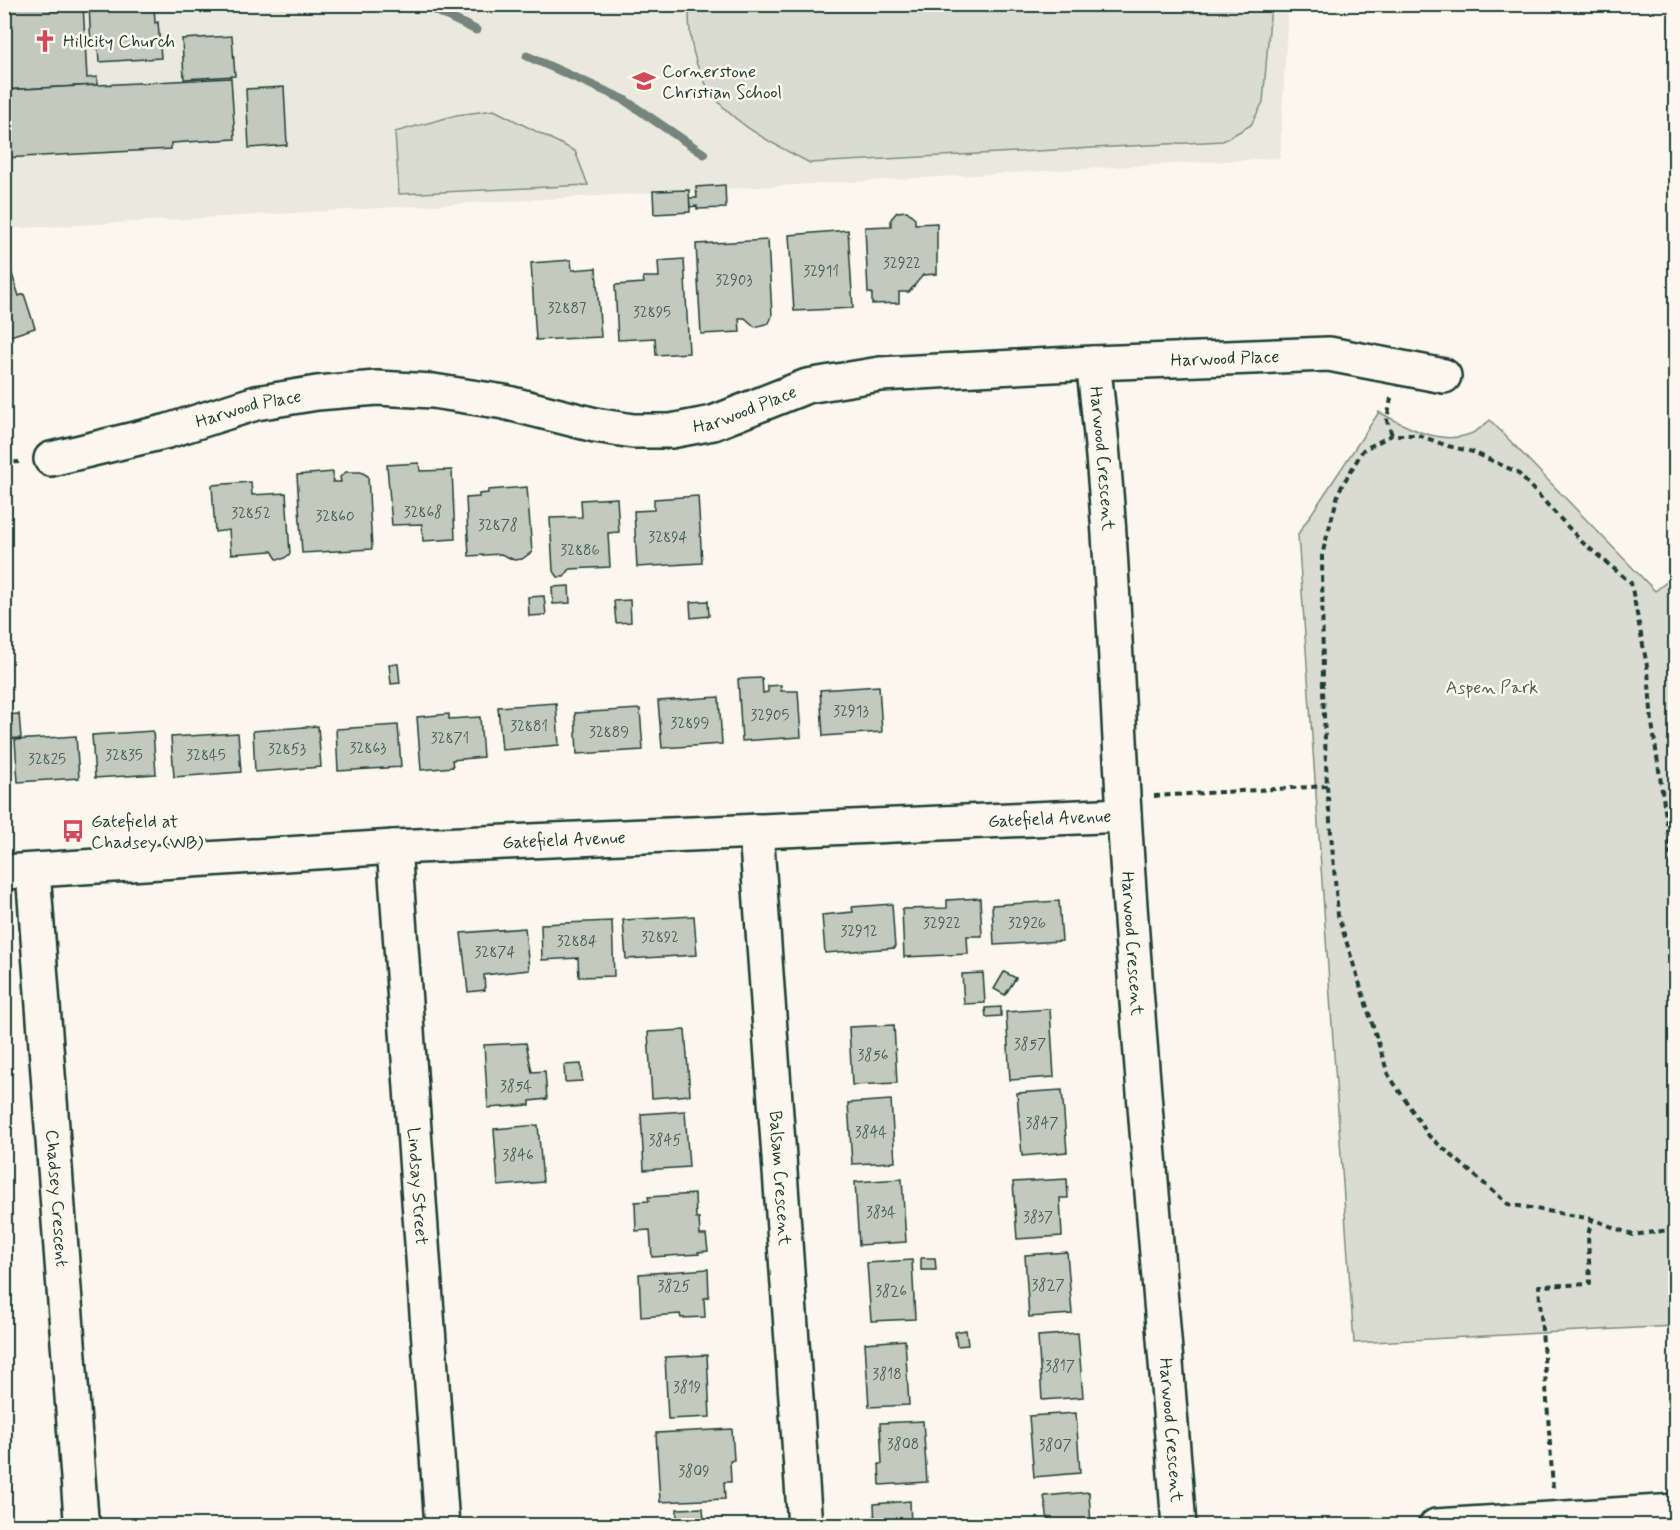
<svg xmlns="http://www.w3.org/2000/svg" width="1680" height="1530" font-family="Mynerve,sans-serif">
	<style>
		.built { fill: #eae9de }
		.green { fill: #dbdcd1; stroke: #7d8c82; stroke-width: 1.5 }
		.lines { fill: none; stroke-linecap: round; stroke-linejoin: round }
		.stream { stroke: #74847b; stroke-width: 9 }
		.building { fill: #c4c9be; stroke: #1f3d34; stroke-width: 1.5 }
		.minor-casing { stroke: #1f3d34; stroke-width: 38 }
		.path { stroke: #1f3d34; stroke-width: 4; stroke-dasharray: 6 4.5; stroke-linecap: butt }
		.minor { stroke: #fbf7ec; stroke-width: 33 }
		.labels { text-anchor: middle; stroke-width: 5; stroke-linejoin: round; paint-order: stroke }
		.number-label { font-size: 15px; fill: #486056 }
		.poi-label { font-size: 18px; fill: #1f3d34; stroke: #fbf7ec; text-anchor: start }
		.street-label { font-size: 18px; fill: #1f3d34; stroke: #fbf7ec }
		.park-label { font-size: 18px; fill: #455d53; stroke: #fbf7ec }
	</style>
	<rect width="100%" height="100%" fill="#fbf7ec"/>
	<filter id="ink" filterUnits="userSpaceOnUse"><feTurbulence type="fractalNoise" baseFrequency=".0167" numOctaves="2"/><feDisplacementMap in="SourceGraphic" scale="12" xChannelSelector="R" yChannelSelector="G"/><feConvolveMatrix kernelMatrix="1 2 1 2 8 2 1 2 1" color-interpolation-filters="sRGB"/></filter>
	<g filter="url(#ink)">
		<!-- built -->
		<polygon class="built" points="5,5 1288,5 1280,158 5,229"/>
		<!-- green -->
		<g class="green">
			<path d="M689 5H1271L1263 102 1251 125 1223 141 810 163C735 125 687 97 689 5Z"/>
			<polygon points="494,110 575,151 588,185 399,194 395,132 457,115"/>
			<path d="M1379 412C1405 426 1439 446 1470 434 1477 432 1484 425 1490 420L1655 591 1672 578 1676 628 1675 1326 1354 1343 1298 534Z"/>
		</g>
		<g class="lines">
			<!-- stream -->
			<g class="stream">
				<polyline points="422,4 476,30"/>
				<polyline points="527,56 623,99 704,154"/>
			</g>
		</g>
		<!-- building -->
		<g class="building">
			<polygon points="4,4 83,4 87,78 97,77 97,85 4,90"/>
			<polygon points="89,4 154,4 155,23 158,22 161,58 99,62 98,47 91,48"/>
			<polygon points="232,36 235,76 184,79 182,39"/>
			<polygon points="231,78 235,139 171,143 171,149 4,158 4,90"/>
			<polygon points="284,87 287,145 249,148 246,89"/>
			<polygon points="725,185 726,208 697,209 697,206 690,207 689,198 697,198 696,187"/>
			<polygon points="689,190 690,212 654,214 653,191"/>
			<polygon points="907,211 915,218 915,224 937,223 937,274 923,275 909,292 899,292 899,303 872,304 872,293 868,293 865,227 891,226 891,219 897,212"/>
			<polygon points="848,230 853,308 794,311 789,235"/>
			<polygon points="768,240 772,316 769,323 755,327 745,318 739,318 740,332 701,334 696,244"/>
			<polygon points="684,259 689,353 656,355 655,338 618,340 615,285 644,283 643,277 659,277 658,261"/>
			<polygon points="571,260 572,270 596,268 601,337 536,340 531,263"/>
			<polygon points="11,271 19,296 24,294 35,328 4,338 4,273"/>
			<polygon points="419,463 420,471 452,470 455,539 423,541 422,524 392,525 387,465"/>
			<polygon points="333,472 333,482 341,482 340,477 346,472 361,472 368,476 372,549 302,553 297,475"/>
			<polygon points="251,482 252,495 286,493 290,554 283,559 277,559 272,551 231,554 229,530 215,532 212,485"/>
			<polygon points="527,487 532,552 522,559 514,560 501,554 469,556 466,498 479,497 479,494 488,493 488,490"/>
			<polygon points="698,496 702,563 637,567 634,511 654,510 654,499"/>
			<polygon points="617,498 619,532 608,533 610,567 570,569 564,577 558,577 553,570 550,518 582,517 581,500"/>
			<polygon points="569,586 570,603 553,604 552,587"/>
			<polygon points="544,596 546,615 529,616 528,597"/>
			<polygon points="630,600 631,622 616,623 614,601"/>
			<polygon points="708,601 709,616 691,618 690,602"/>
			<polygon points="389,664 398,664 400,683 391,684"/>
			<polygon points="762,678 763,693 768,692 768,686 781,685 781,691 798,691 801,737 742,741 738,679"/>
			<polygon points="879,686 882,732 823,736 820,690"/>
			<polygon points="719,697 722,744 662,748 658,701"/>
			<polygon points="556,703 559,745 502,750 498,707"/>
			<polygon points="640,709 643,750 577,754 575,713"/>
			<polygon points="19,714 21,738 5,739 4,715"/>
			<polygon points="449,714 449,719 480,717 483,757 452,760 453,767 421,770 417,717"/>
			<polygon points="398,725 401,767 338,771 336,729"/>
			<polygon points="318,726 321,767 255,772 253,731"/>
			<polygon points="153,731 156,774 95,778 92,735"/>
			<polygon points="238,733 241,772 174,777 171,737"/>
			<polygon points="76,736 79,778 18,782 15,740"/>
			<polygon points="980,898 982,936 967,936 968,954 904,957 902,909 947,908 947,900"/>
			<polygon points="1059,901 1062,941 994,945 992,905"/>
			<polygon points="892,904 895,948 825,953 822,915 853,912 852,907"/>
			<polygon points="694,916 697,955 626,959 623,920"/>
			<polygon points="612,921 614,976 579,977 578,958 542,960 541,924"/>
			<polygon points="525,928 529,970 484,975 485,990 468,992 461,933"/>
			<polygon points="1004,972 1016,978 1005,995 994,989"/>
			<polygon points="983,973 985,1003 964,1004 962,974"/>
			<polygon points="1001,1007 1001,1016 986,1017 985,1008"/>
			<polygon points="1050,1009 1054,1077 1010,1080 1006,1012"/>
			<polygon points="894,1025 897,1083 852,1085 849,1027"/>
			<polygon points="685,1030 690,1095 652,1098 648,1032"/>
			<polygon points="526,1043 532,1072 545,1071 547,1099 530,1101 530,1105 488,1108 484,1045"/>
			<polygon points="581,1064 582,1081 565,1082 564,1065"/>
			<polygon points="1062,1090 1067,1152 1022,1156 1017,1093"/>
			<polygon points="891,1100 895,1162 852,1164 848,1103"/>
			<polygon points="685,1111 689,1167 644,1170 641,1114"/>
			<polygon points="538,1125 543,1182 498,1186 494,1129"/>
			<polygon points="902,1179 906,1242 859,1245 855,1182"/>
			<polygon points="1067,1179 1068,1198 1060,1198 1062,1236 1017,1239 1013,1182"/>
			<polygon points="695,1194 696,1219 699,1218 700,1235 706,1235 708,1251 698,1252 699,1254 652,1257 650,1230 636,1231 635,1202 649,1201 648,1197"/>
			<polygon points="1067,1252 1072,1314 1029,1317 1025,1255"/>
			<polygon points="921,1258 935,1258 936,1270 921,1270"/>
			<polygon points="912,1260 915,1319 871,1321 867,1263"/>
			<polygon points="708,1269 709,1297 704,1298 705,1317 681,1318 680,1314 641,1317 639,1274"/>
			<polygon points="966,1330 968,1345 957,1346 955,1332"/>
			<polygon points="1078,1333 1083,1397 1042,1400 1038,1336"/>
			<polygon points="905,1340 909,1405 869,1407 865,1343"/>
			<polygon points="707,1355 710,1417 668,1419 665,1357"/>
			<polygon points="1076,1413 1080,1473 1034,1477 1029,1416"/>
			<polygon points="923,1421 927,1482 880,1485 879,1464 882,1464 880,1423"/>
			<polygon points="732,1429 734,1460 730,1461 731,1482 724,1482 725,1499 660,1502 656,1433"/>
			<polygon points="1089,1492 1091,1526 1049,1526 1044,1496"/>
			<polygon points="910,1501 911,1526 875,1526 874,1504"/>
			<polygon points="703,1508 704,1520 677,1521 677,1509"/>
		</g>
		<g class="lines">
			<!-- minor casing -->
			<g class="minor-casing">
				<g id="minor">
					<path id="s1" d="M1093 363C1112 512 1115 663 1124 813 1138 1050 1161 1288 1179 1526"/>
					<path id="s2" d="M51 459 168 431 256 403 317 393 377 388 433 391 504 402 595 425 633 431H671L713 423 807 386 880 374 1093 363 1329 354 1444 376"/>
					<path id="s3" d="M756 831 805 1526"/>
					<path id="s4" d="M394 847 442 1526"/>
					<path id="s5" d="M33 871 81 1518 84 1526"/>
					<path id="s6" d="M4 872 394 847 1124 815"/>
					<polyline points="1436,1526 1676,1511"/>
				</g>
			</g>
			<!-- path -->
			<g class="path">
				<polyline points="1391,398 1387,421 1392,435"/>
				<polyline points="4,463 19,462"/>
				<polyline points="1154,796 1327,786"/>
				<polyline points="1676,940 1669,837 1652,723 1648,671 1631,583 1582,542 1517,472 1473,452 1448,446 1418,435 1392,435 1363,450 1339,491 1322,555 1323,692 1327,786 1338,915 1388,1074 1429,1136 1508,1204 1592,1219 1633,1235 1669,1230 1676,1223"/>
				<polyline points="1553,1488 1539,1286 1590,1284 1588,1235 1592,1219"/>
			</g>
			<!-- minor -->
			<use href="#minor" class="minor"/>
		</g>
	</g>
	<!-- icons -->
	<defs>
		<g id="church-bare" transform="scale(1.8)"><path d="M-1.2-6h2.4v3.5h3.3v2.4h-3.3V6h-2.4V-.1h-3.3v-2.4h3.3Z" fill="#d1495b" stroke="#fbf7ec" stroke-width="2.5" paint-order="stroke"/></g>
		<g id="school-bare" transform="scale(1.8)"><path d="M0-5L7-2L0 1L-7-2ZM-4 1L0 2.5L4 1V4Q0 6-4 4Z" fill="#d1495b" stroke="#fbf7ec" stroke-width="2.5" paint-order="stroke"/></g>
		<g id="bus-bare" transform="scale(1.8)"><path d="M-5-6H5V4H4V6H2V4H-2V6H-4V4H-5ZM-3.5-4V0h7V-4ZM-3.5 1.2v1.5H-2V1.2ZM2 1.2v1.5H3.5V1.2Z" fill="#d1495b" stroke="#fbf7ec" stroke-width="2.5" paint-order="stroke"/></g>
	</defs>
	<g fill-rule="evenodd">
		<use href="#church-bare" x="45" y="41"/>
		<use href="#school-bare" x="644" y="81"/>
		<use href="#bus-bare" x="73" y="831"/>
	</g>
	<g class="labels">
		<!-- number labels -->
		<g class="number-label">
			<text x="902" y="268">32922</text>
			<text x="821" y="276">32911</text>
			<text x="734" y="285">32903</text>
			<text x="567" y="313">32887</text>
			<text x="652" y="317">32895</text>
			<text x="423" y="517">32868</text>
			<text x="251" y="518">32852</text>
			<text x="335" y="521">32860</text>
			<text x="498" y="530">32878</text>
			<text x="668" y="542">32894</text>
			<text x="580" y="555">32886</text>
			<text x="851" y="716">32913</text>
			<text x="770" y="720">32905</text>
			<text x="690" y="728">32899</text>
			<text x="529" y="731">32881</text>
			<text x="609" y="737">32889</text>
			<text x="450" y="743">32871</text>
			<text x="368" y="753">32863</text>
			<text x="287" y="754">32853</text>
			<text x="124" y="760">32835</text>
			<text x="206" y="760">32845</text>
			<text x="47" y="764">32825</text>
			<text x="942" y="928">32922</text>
			<text x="1027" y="928">32926</text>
			<text x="859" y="936">32912</text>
			<text x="660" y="942">32892</text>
			<text x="577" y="946">32884</text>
			<text x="495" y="957">32874</text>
			<text x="1030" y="1049">3857</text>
			<text x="873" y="1060">3856</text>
			<text x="516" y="1091">3854</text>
			<text x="1042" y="1128">3847</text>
			<text x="871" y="1137">3844</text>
			<text x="665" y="1145">3845</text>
			<text x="518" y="1160">3846</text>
			<text x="881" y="1217">3834</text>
			<text x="1038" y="1222">3837</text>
			<text x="1048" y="1290">3827</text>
			<text x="674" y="1291">3825</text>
			<text x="891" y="1296">3826</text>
			<text x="1060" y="1371">3817</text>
			<text x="887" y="1379">3818</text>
			<text x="687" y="1392">3819</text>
			<text x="903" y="1449">3808</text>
			<text x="1055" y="1450">3807</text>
			<text x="694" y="1476">3809</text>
		</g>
		<!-- poi labels -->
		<g class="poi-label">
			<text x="63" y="47">Hillcity Church</text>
			<text x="662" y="77">Cornerstone<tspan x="662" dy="21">Christian School</tspan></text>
			<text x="91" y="827">Gatefield at<tspan x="91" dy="21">Chadsey (WB)</tspan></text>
		</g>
		<!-- street labels -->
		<g class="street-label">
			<text dy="6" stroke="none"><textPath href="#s2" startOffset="1196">Harwood Place</textPath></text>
			<text dy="6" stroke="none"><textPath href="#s2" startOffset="710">Harwood Place</textPath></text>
			<text dy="6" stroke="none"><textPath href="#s2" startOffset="204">Harwood Place</textPath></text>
			<text dy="6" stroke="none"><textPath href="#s1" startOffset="96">Harwood Crescent</textPath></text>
			<text dy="6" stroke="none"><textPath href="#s6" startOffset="1047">Gatefield Avenue</textPath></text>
			<text dy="6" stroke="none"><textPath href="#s6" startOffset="561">Gatefield Avenue</textPath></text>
			<text dy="6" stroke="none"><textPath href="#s1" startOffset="582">Harwood Crescent</textPath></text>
			<text dy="6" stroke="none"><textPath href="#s3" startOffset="348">Balsam Crescent</textPath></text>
			<text dy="6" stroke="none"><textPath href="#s4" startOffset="340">Lindsay Street</textPath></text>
			<text dy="6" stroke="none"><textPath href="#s5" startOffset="328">Chadsey Crescent</textPath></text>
			<text dy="6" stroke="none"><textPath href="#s1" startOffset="1070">Harwood Crescent</textPath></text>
		</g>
		<!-- park labels -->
		<g class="park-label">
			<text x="1492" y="693">Aspen Park</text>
		</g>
	</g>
	<!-- margin -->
	<rect width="1680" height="1530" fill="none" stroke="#fbf7ec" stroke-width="24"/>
	<rect x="12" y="12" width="1656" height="1506" fill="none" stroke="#1f3d34" stroke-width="2" filter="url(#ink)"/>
</svg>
